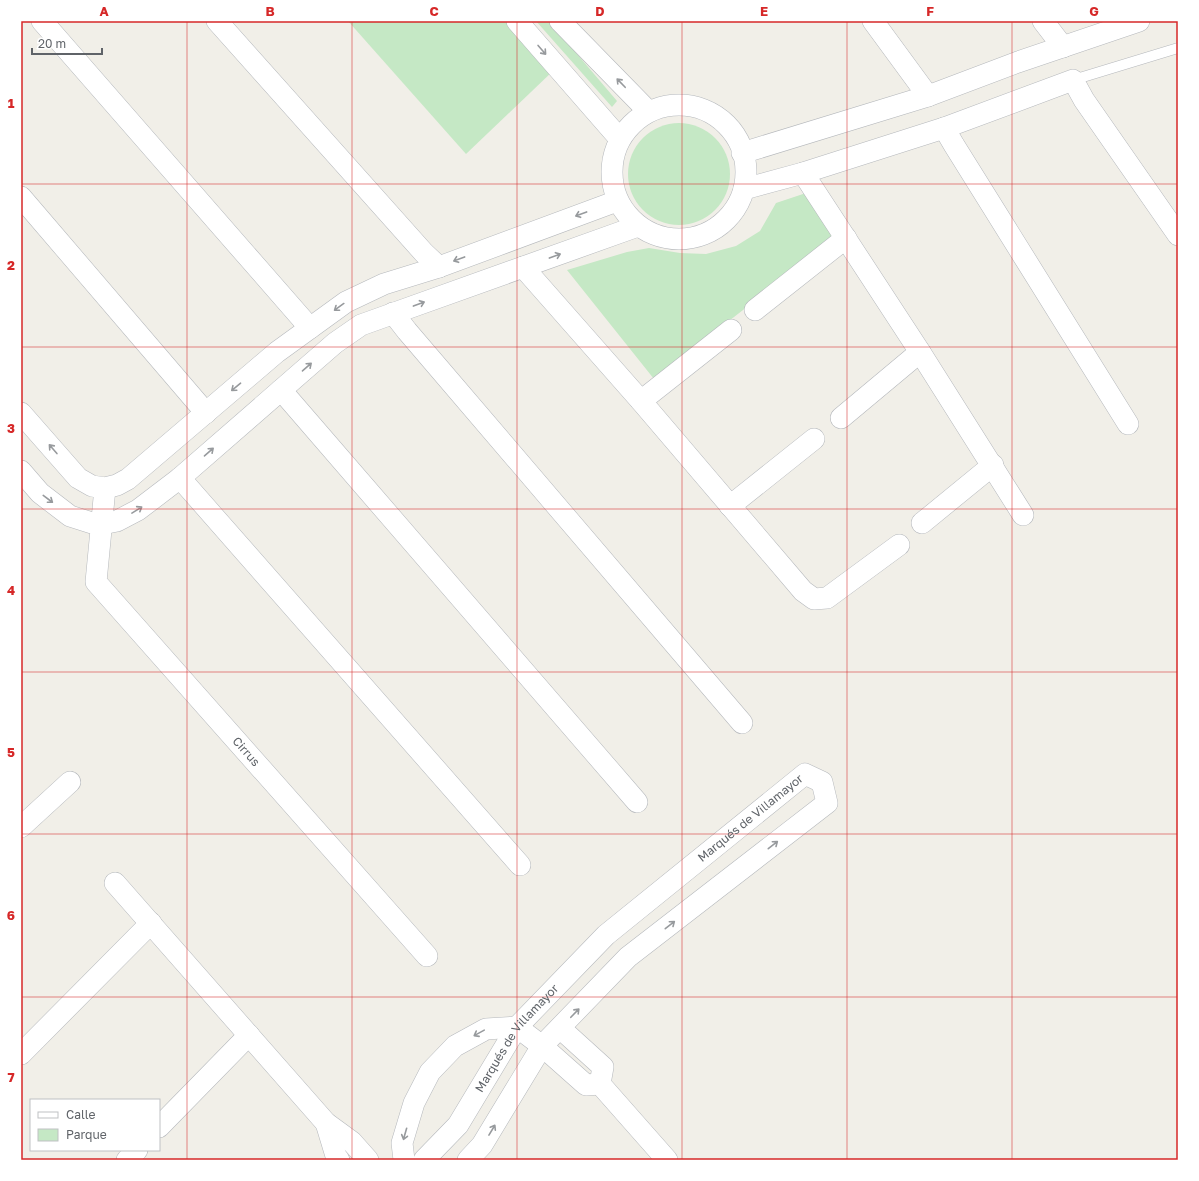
<svg xmlns="http://www.w3.org/2000/svg" width="1199" height="1181" font-family="'Golos Text',sans-serif">
	<style>
		.green { fill: #c5e8c5 }
		.lines { fill: none; stroke-linecap: round; stroke-linejoin: round }
		.lane-casing { stroke: #b5b8bc; stroke-width: 11 }
		.street-casing { stroke: #b5b8bc; stroke-width: 22 }
		.lane { stroke: #fff; stroke-width: 10 }
		.street { stroke: #fff; stroke-width: 21 }
		.oneway { stroke: #979a9d }
		.grid { fill: none; stroke: #d62828; stroke-width: 1; stroke-opacity: 0.55 }
		.labels { text-anchor: middle; stroke-width: 3; stroke-linejoin: round; paint-order: stroke }
		.street-label { font-size: 12px; fill: #5f6368; stroke: #fff }
		.neatline { fill: none; stroke: #d62828; stroke-width: 1.5 }
		.grid-label { font-size: 13px; text-anchor: middle; font-weight: bold; fill: #d62828 }
	</style>
	<rect width="100%" height="100%" fill="#f1efe8"/>
	<!-- green -->
	<g class="green">
		<polygon points="348,21 510,21 554,70 466,154"/>
		<polygon points="536,21 549,21 617,101 612,107"/>
		<circle cx="679" cy="174" r="51"/>
		<polygon points="812,191 841,234 654,379 567,270 627,252 649,248 680,253 706,254 736,246 760,231 776,203"/>
	</g>
	<g class="lines">
		<!-- lane casing -->
		<g class="lane-casing">
			<polyline id="lane" points="1073,80 1178,48"/>
		</g>
		<!-- street casing -->
		<g class="street-casing">
			<g id="street">
				<polyline points="42,21 310,328"/>
				<polyline points="217,21 424,253 439,267"/>
				<polyline points="517,21 619,138"/>
				<polyline points="560,21 648,111"/>
				<polyline points="873,21 928,96"/>
				<polyline points="1043,21 1063,47"/>
				<circle cx="679" cy="172" r="67"/>
				<polyline points="944,128 954,145 1128,424"/>
				<polyline points="742,153 928,96 1018,62 1139,21"/>
				<polyline points="803,173 920,352 1023,515"/>
				<polyline points="744,189 803,173 944,128 1073,80 1084,100 1178,235"/>
				<polyline points="21,197 206,413"/>
				<polyline points="523,267 641,401 803,591 814,599 827,598 899,545"/>
				<polyline points="755,310 846,238"/>
				<polyline points="393,313 407,331 742,723"/>
				<polyline points="281,390 637,802"/>
				<polyline points="641,401 731,330"/>
				<polyline points="21,413 78,478 92,486 105,488 117,485 128,479 277,352 346,302 384,284 439,267 617,201"/>
				<polyline points="841,418 920,352"/>
				<polyline points="21,471 40,493 70,516 92,523 102,524 117,521 138,510 180,478 335,343 361,325 638,226"/>
				<polyline points="180,478 520,865"/>
				<path id="s1" d="M105 488 96 582 427 956"/>
				<polyline points="730,506 814,439"/>
				<polyline points="922,523 993,465"/>
				<polyline points="21,827 70,782"/>
				<polyline points="115,883 326,1123 352,1142 368,1160"/>
				<polyline points="560,1028 603,1067 600,1084"/>
				<polyline points="21,1054 151,923"/>
				<polyline points="600,1084 667,1160"/>
				<polyline points="326,1123 336,1156 339,1160"/>
				<polyline points="159,1127 249,1035"/>
				<polyline points="127,1160 137,1150"/>
				<polyline points="404,1160 402,1143 414,1103 430,1072 455,1046 486,1029 517,1027 542,1046 586,1085 600,1084"/>
				<path id="s2" d="M424 1160 458 1125 517 1027 606 935 805 774 822 782 827 803 628 957 542 1046 482 1145 468 1160"/>
			</g>
		</g>
		<!-- lane -->
		<use href="#lane" class="lane"/>
		<!-- street -->
		<use href="#street" class="street"/>
	</g>
	<!-- one-way arrows -->
	<defs><path id="oneway-shaft" d="M-6 0H5M1.5-3L5.5 0L1.5 3" fill="none" stroke-width="1.6" stroke-linecap="round" stroke-linejoin="round"/></defs>
	<g class="oneway">
		<use href="#oneway-shaft" transform="translate(542 50) rotate(49)"/>
		<use href="#oneway-shaft" transform="translate(621 83) rotate(-134)"/>
		<use href="#oneway-shaft" transform="translate(581 214) rotate(160)"/>
		<use href="#oneway-shaft" transform="translate(555 256) rotate(-20)"/>
		<use href="#oneway-shaft" transform="translate(459 259) rotate(160)"/>
		<use href="#oneway-shaft" transform="translate(419 304) rotate(-20)"/>
		<use href="#oneway-shaft" transform="translate(339 307) rotate(144)"/>
		<use href="#oneway-shaft" transform="translate(307 367) rotate(-41)"/>
		<use href="#oneway-shaft" transform="translate(236 387) rotate(140)"/>
		<use href="#oneway-shaft" transform="translate(53 449) rotate(-131)"/>
		<use href="#oneway-shaft" transform="translate(209 452) rotate(-41)"/>
		<use href="#oneway-shaft" transform="translate(48 499) rotate(37)"/>
		<use href="#oneway-shaft" transform="translate(137 510) rotate(-32)"/>
		<use href="#oneway-shaft" transform="translate(773 845) rotate(-38)"/>
		<use href="#oneway-shaft" transform="translate(670 925) rotate(-38)"/>
		<use href="#oneway-shaft" transform="translate(575 1013) rotate(-46)"/>
		<use href="#oneway-shaft" transform="translate(479 1033) rotate(151)"/>
		<use href="#oneway-shaft" transform="translate(492 1130) rotate(-59)"/>
		<use href="#oneway-shaft" transform="translate(405 1134) rotate(106)"/>
	</g>
	<!-- grid -->
	<path class="grid" d="M187 21V1160M352 21V1160M517 21V1160M682 21V1160M847 21V1160M1012 21V1160M21 184H1178M21 347H1178M21 509H1178M21 672H1178M21 834H1178M21 997H1178"/>
	<g class="labels">
		<!-- street labels -->
		<g class="street-label">
			<text dy="4" stroke="none"><textPath href="#s1" startOffset="321">Cirrus</textPath></text>
			<text dy="4" stroke="none"><textPath href="#s2" startOffset="477">Marqués de Villamayor</textPath></text>
			<text dy="4" stroke="none"><textPath href="#s2" startOffset="154">Marqués de Villamayor</textPath></text>
		</g>
	</g>
	<!-- border -->
	<rect width="1199" height="1181" fill="none" stroke="#ffffff" stroke-width="44"/>
	<!-- legend -->
	<rect x="30" y="1099" width="130" height="52" fill="#ffffff" stroke="#bfc1c3"/>
	<rect x="38" y="1112" width="20" height="6" fill="#ffffff" stroke="#bfc1c3"/>
	<text x="66" y="1119" font-size="12" fill="#5f6368">Calle</text>
	<rect x="38" y="1129" width="20" height="12" fill="#c5e8c5" stroke="#bfc1c3"/>
	<text x="66" y="1139" font-size="12" fill="#5f6368">Parque</text>
	<!-- scale -->
	<path d="M32 48v6h70v-6" fill="none" stroke="#5f6368" stroke-width="2"/>
	<text x="38" y="48" font-size="12" fill="#5f6368" stroke="#ffffff" stroke-width="3" paint-order="stroke">20 m</text>
	<rect x="22" y="22" width="1155" height="1137" class="neatline"/>
	<g class="grid-label">
		<text x="104" y="16">A</text>
		<text x="270" y="16">B</text>
		<text x="434" y="16">C</text>
		<text x="600" y="16">D</text>
		<text x="764" y="16">E</text>
		<text x="930" y="16">F</text>
		<text x="1094" y="16">G</text>
		<text x="11" y="108">1</text>
		<text x="11" y="270">2</text>
		<text x="11" y="433">3</text>
		<text x="11" y="595">4</text>
		<text x="11" y="757">5</text>
		<text x="11" y="920">6</text>
		<text x="11" y="1082">7</text>
	</g>
</svg>
